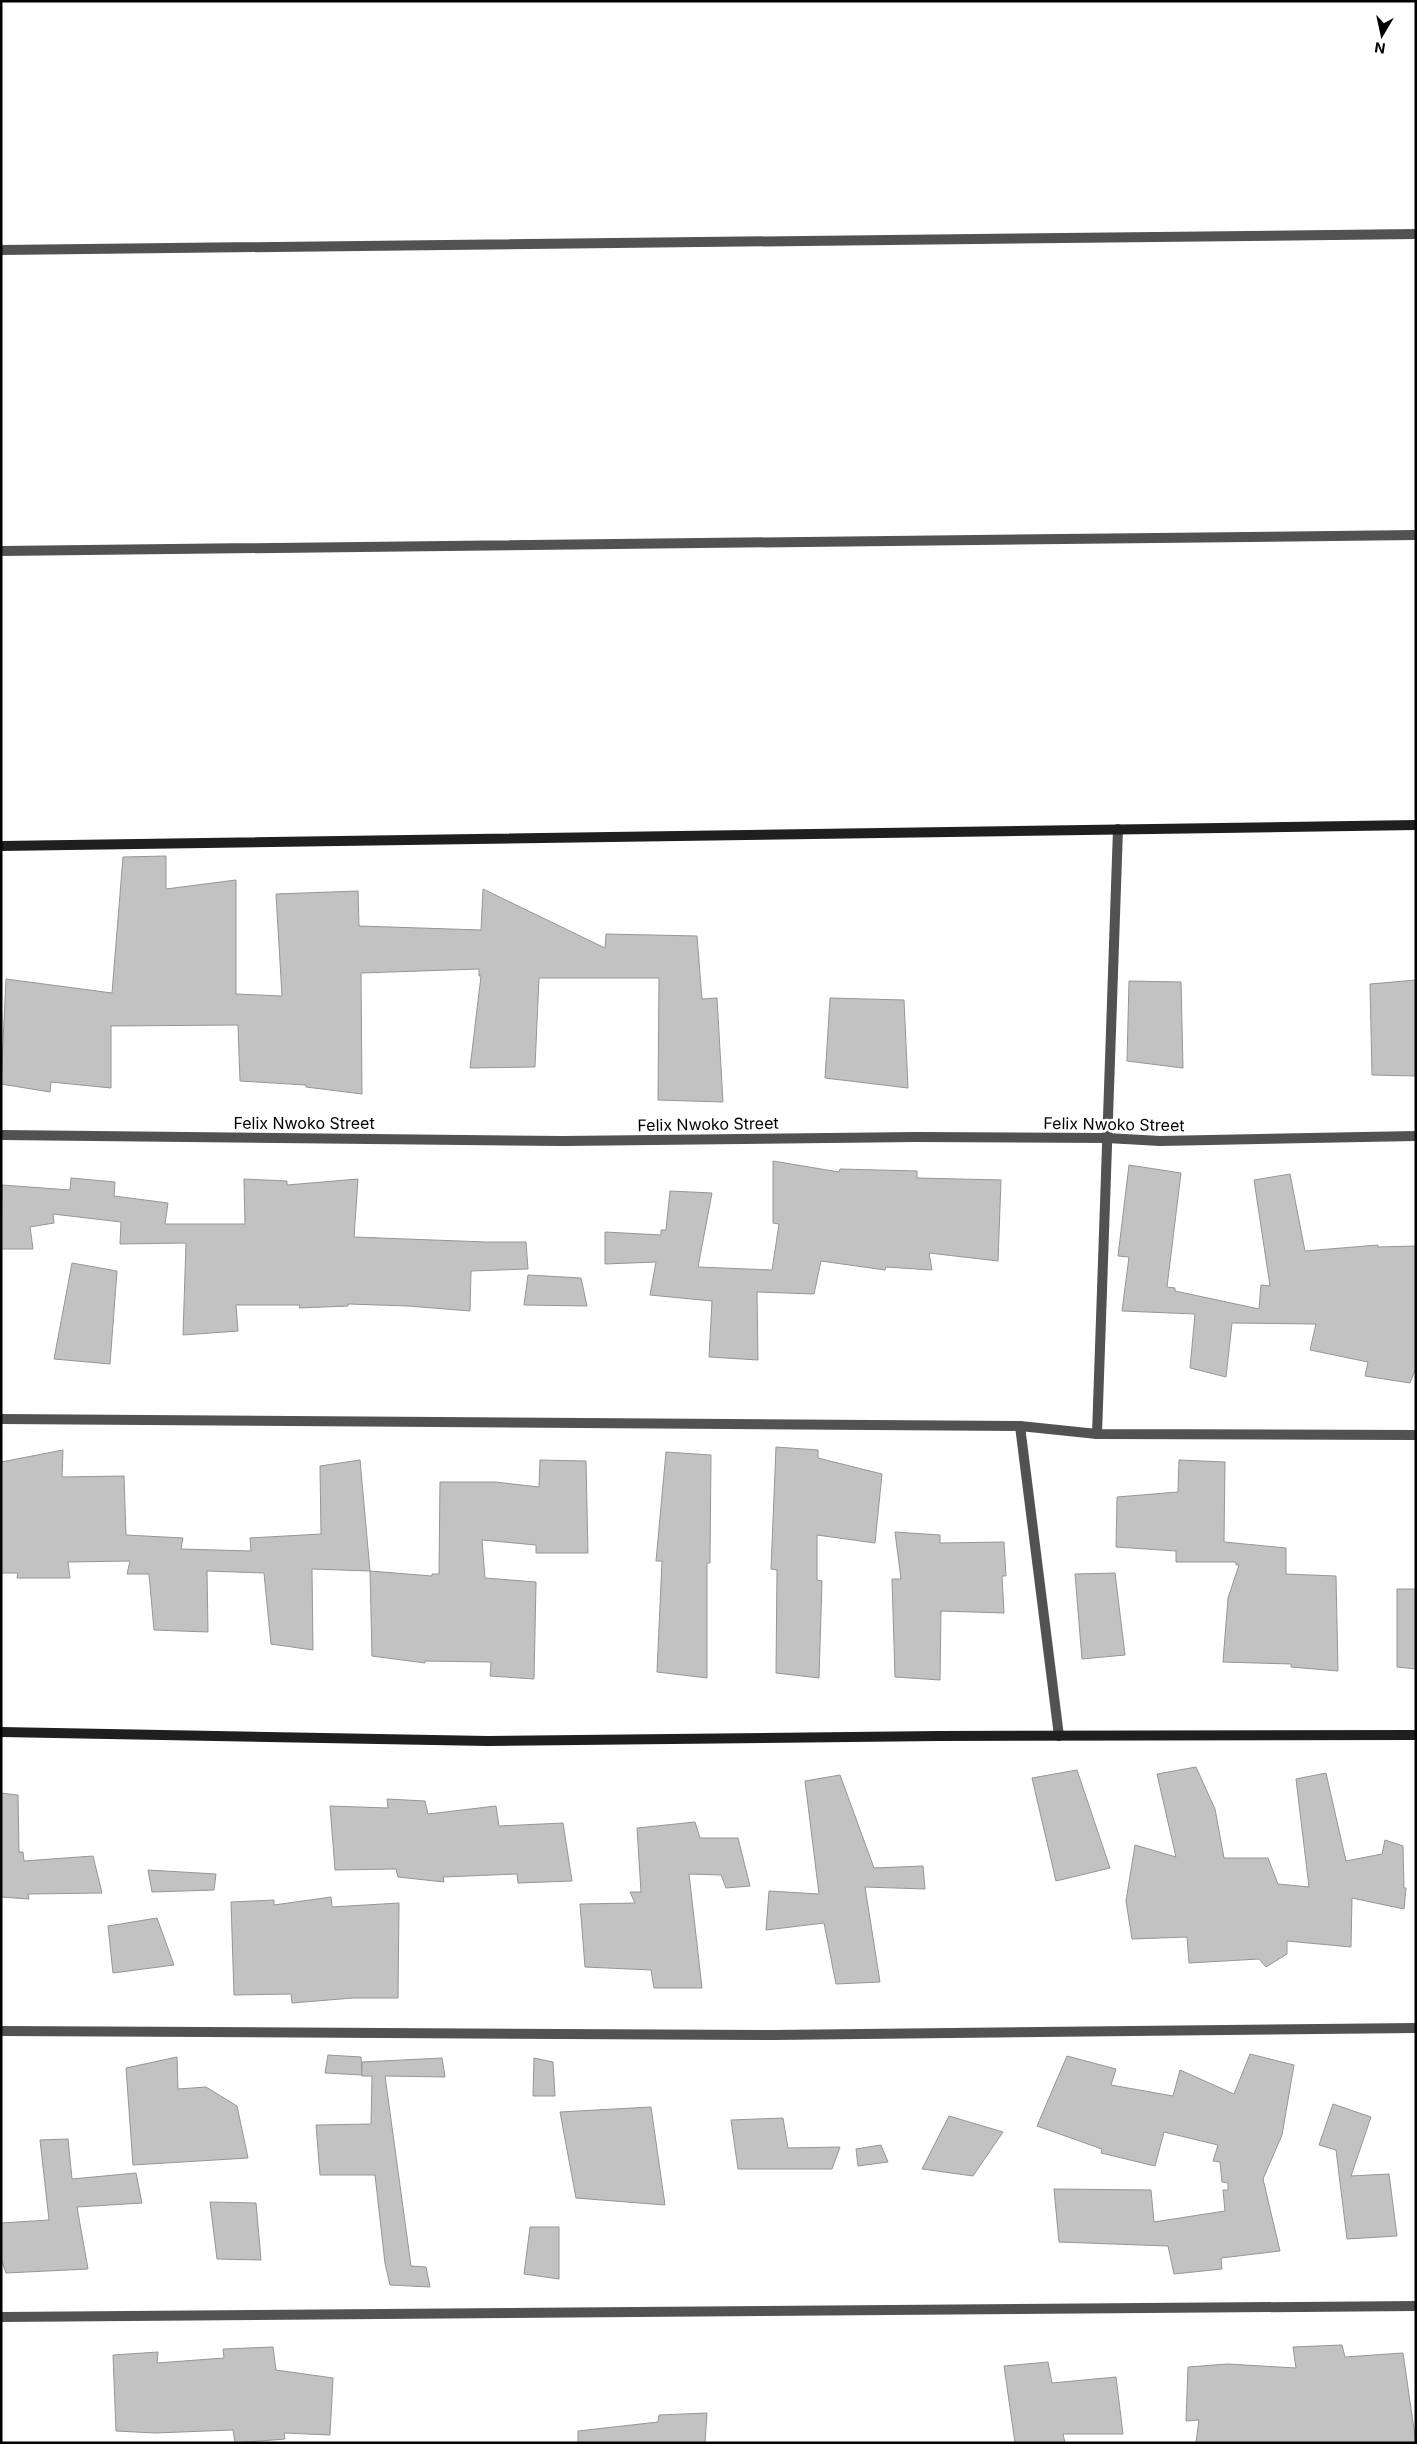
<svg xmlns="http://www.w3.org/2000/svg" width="1417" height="2444" font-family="Inter,sans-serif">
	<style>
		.building { fill: #c2c2c2; stroke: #969696 }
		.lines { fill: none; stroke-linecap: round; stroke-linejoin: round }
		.street { stroke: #525252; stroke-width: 10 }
		.secondary { stroke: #1f1f1f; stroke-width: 10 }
		.labels { text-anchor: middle; stroke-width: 5; stroke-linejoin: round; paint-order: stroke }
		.street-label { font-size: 16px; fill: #000; stroke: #fff }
	</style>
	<rect width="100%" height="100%" fill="#fff"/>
	<!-- building -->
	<g class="building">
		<polygon points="166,856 166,889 236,880 236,994 282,996 276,894 358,891 359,926 481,930 483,889 605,948 606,934 697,936 702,999 717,998 723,1102 658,1100 659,978 539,978 535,1067 470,1068 481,976 479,976 479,969 361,973 362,1094 306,1087 306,1085 240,1081 238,1025 111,1026 111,1088 51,1082 50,1092 1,1084 6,979 112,993 123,857"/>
		<polygon points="1416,980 1416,1076 1372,1075 1370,984"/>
		<polygon points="1129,981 1181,982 1183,1068 1127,1061"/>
		<polygon points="830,998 904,1000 908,1088 825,1078"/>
		<polygon points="773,1161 839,1172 840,1169 917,1171 917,1178 1001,1180 998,1261 929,1253 932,1270 886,1267 885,1270 821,1261 814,1294 757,1292 758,1360 709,1357 712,1301 650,1295 656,1262 605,1264 605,1232 661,1235 661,1230 666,1230 670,1191 712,1193 698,1267 772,1270 779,1224 773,1223"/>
		<polygon points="1129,1165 1181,1173 1167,1287 1175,1288 1175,1291 1259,1309 1261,1285 1270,1286 1254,1180 1290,1174 1305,1251 1378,1245 1378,1247 1416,1246 1416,1368 1410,1383 1365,1376 1368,1362 1310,1350 1316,1324 1232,1323 1226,1377 1190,1368 1195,1314 1122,1311 1129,1257 1118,1256"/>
		<polygon points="71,1178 115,1182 114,1196 168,1203 165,1224 245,1224 244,1179 287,1181 287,1185 358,1179 354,1237 486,1242 526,1242 528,1269 471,1271 470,1311 408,1306 348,1304 348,1306 299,1308 300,1305 236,1305 238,1331 183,1335 186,1243 120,1244 121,1222 53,1214 54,1223 30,1227 33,1249 1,1249 2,1185 70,1190"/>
		<polygon points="72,1263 117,1271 110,1364 54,1359"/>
		<polygon points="528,1275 581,1278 587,1306 524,1305"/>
		<polygon points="776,1447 818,1450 818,1458 882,1474 875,1543 817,1535 817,1580 822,1581 819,1678 776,1673 777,1570 771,1569"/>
		<polygon points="63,1450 62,1477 124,1476 126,1535 183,1538 181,1549 251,1551 250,1538 321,1534 320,1466 360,1460 370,1571 312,1569 313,1650 271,1644 264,1573 207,1571 208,1632 154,1630 149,1574 127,1574 130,1561 68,1562 70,1578 17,1578 18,1573 1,1573 1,1462"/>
		<polygon points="666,1452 711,1455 710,1563 707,1563 707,1678 657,1672 662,1561 656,1561"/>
		<polygon points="540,1460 586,1461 588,1553 536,1553 536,1545 482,1540 485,1578 536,1582 534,1679 490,1676 491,1662 425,1661 425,1663 372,1656 370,1571 432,1576 432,1574 439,1574 440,1482 495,1482 539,1487"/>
		<polygon points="1179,1460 1225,1462 1224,1542 1286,1548 1286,1574 1336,1576 1338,1671 1291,1667 1291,1664 1223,1662 1228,1598 1239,1565 1236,1565 1236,1562 1176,1562 1176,1551 1116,1547 1117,1497 1178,1492"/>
		<polygon points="895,1532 940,1535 940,1543 1004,1542 1006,1576 1002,1576 1004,1613 941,1611 940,1680 895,1677 892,1579 901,1579"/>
		<polygon points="1115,1573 1125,1655 1082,1659 1075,1574"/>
		<polygon points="1397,1589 1416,1589 1416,1669 1397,1667"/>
		<polygon points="1196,1767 1215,1809 1224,1858 1268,1858 1278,1884 1309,1887 1296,1779 1326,1773 1346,1861 1382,1854 1385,1840 1403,1846 1404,1888 1406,1888 1404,1909 1352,1898 1351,1947 1287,1941 1287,1954 1266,1967 1259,1959 1189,1963 1187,1937 1132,1939 1126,1901 1135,1845 1176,1857 1157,1774"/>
		<polygon points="1077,1770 1110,1868 1056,1881 1032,1778"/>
		<polygon points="840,1775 874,1868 923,1866 925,1889 865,1887 880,1982 836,1984 824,1923 766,1930 769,1891 819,1894 805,1781"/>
		<polygon points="1,1793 18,1795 19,1852 23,1852 24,1861 93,1856 102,1893 28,1894 29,1899 1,1897"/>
		<polygon points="387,1799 425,1801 428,1814 496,1806 499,1826 563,1823 572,1881 518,1883 517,1874 443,1877 444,1882 398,1877 396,1869 335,1870 330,1806 388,1808"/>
		<polygon points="695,1822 700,1838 738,1838 750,1886 726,1888 721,1875 689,1874 702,1988 654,1988 651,1970 585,1967 580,1904 635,1903 630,1892 641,1892 637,1828"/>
		<polygon points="148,1870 216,1874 214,1890 152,1892"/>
		<polygon points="331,1897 332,1907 399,1903 398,1998 353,1998 292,2003 291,1994 234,1995 231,1902 274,1900 274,1905"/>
		<polygon points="157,1918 174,1965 113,1973 108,1926"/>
		<polygon points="1250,2054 1294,2065 1282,2135 1263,2179 1280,2251 1221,2258 1222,2269 1174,2274 1168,2246 1059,2242 1054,2189 1151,2190 1154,2222 1225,2211 1223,2190 1228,2190 1228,2183 1222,2182 1220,2162 1213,2161 1218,2145 1164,2132 1155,2166 1101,2153 1102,2149 1037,2126 1067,2056 1116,2069 1111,2085 1173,2096 1180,2070 1234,2094"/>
		<polygon points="328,2055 361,2057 362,2075 325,2073"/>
		<polygon points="177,2057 178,2089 206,2087 237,2106 248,2158 133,2165 126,2068"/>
		<polygon points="442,2058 445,2077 385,2076 411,2266 426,2267 430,2287 390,2285 385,2263 375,2175 320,2175 316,2125 371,2124 372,2076 362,2076 362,2062"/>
		<polygon points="534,2058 553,2062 555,2096 533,2096"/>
		<polygon points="1333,2104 1371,2117 1351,2176 1389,2174 1397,2236 1347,2239 1336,2150 1319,2145"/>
		<polygon points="651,2107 665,2205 576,2198 560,2112"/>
		<polygon points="949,2116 1003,2132 973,2176 922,2169"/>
		<polygon points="783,2118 788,2148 840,2147 832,2169 738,2169 731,2120"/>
		<polygon points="68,2139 72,2179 136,2173 142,2203 77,2207 88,2269 6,2273 1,2259 1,2223 49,2220 40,2140"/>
		<polygon points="881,2145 888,2162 858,2166 856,2149"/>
		<polygon points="210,2202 256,2203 261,2260 217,2259"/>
		<polygon points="530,2227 559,2227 559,2279 524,2274"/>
		<polygon points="1342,2345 1345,2357 1403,2353 1416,2443 1196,2443 1199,2420 1186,2421 1188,2367 1227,2364 1296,2368 1293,2347"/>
		<polygon points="273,2347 276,2370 333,2378 330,2435 284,2433 285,2439 235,2443 233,2430 155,2433 116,2431 113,2355 158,2352 157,2363 224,2358 223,2349"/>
		<polygon points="1048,2362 1052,2383 1116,2377 1123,2434 1063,2434 1065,2443 1015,2443 1004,2366"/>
		<polygon points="707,2413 705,2443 578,2443 578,2431 658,2422 659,2415"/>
	</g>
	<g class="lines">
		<!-- street -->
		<g class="street">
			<polyline points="1,250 1416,234"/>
			<polyline points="1,551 1416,535"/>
			<polyline points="1,1135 563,1141 916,1137 1107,1138 1160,1141 1416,1136"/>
			<polyline points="1,1419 1020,1426 1097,1434 1416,1435"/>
			<polyline points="1020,1426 1059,1736"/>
			<polyline points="1097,1434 1118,829"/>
			<polyline points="1,2031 773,2035 1416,2028"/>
			<polyline points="1,2317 1416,2306"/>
		</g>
		<!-- secondary -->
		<g class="secondary">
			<polyline points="1,846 1416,825"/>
			<polyline points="1,1732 488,1741 939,1736 1416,1735"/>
		</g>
	</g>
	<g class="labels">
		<!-- street labels -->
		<g class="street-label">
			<text x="304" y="1129">Felix Nwoko Street</text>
			<text transform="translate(708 1124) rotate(-1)" y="6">Felix Nwoko Street</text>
			<text transform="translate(1114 1124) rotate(1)" y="6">Felix Nwoko Street</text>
		</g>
	</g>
	<!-- border -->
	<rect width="1417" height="2444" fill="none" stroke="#000000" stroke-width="5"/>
	<!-- north arrow -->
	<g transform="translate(1382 35) rotate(189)" stroke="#ffffff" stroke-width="4" paint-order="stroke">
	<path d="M0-4L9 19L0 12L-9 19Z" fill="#000000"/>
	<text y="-8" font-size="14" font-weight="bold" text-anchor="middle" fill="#000000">N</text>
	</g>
</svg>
